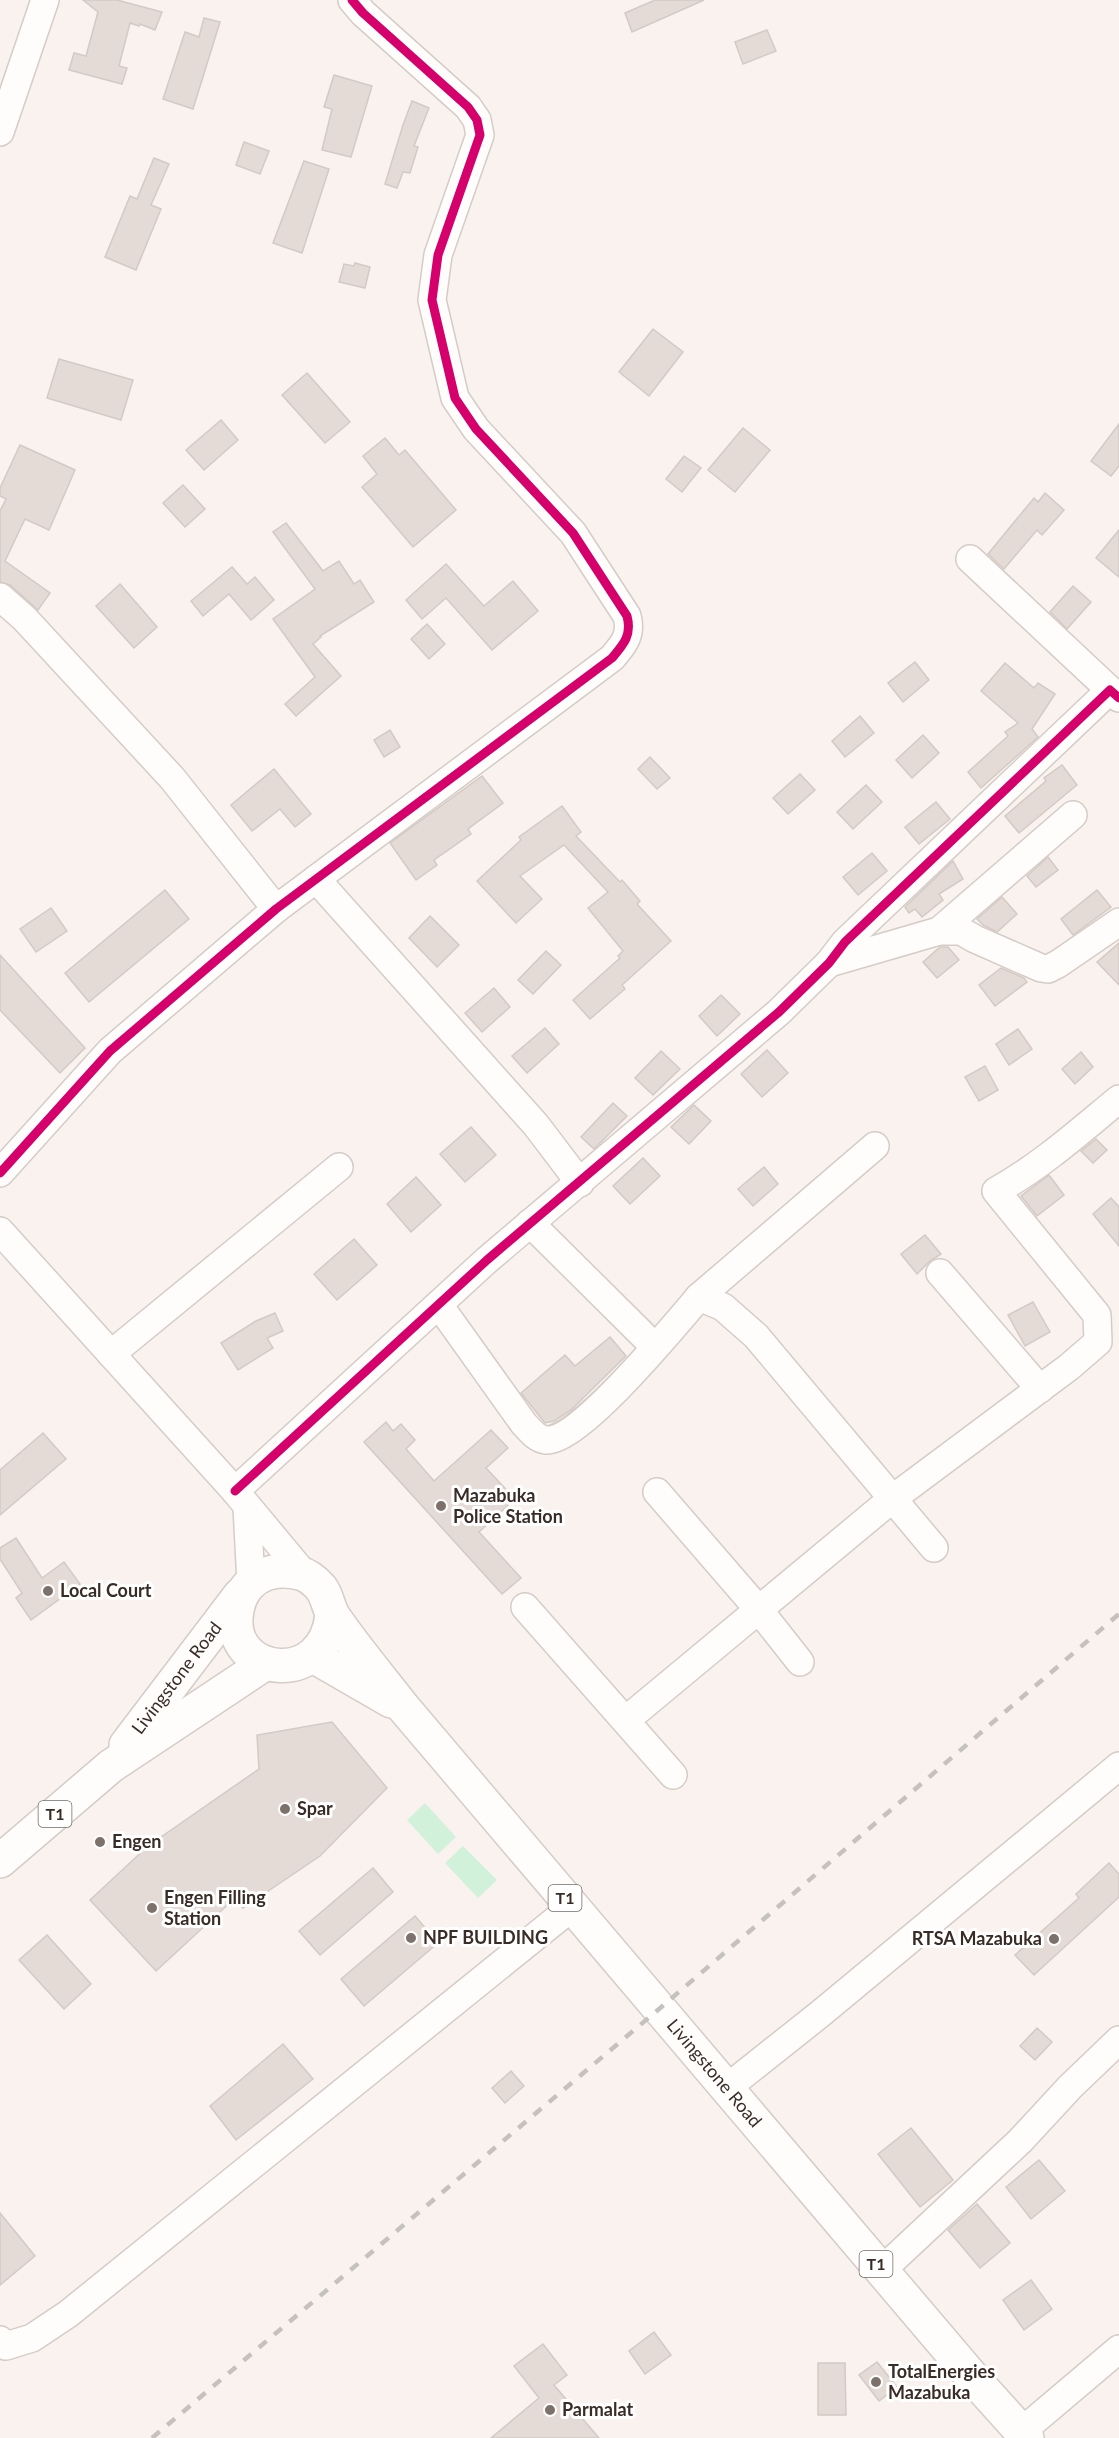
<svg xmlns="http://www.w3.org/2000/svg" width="1119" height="2438" font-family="Lato,sans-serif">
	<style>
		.green { fill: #d2f1da }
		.building { fill: #e5dbd6; stroke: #d4cac5; stroke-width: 1.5 }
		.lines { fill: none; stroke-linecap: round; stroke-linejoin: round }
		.minor-casing { stroke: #d5ccc6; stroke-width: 30 }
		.highway-casing { stroke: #d5ccc6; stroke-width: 36 }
		.minor { stroke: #fefdfc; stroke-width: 27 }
		.highway { stroke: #fefdfc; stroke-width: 33 }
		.rail { stroke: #c4c1bf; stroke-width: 4.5; stroke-dasharray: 10 10; stroke-linecap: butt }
		.cycleway-casing { stroke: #fff; stroke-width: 13 }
		.cycleway { stroke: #d6006c; stroke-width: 9 }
		.poi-dot { fill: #7d716c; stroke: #fff; stroke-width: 2 }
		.labels { text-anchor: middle; stroke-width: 6; stroke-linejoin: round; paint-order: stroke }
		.shield { fill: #fff; stroke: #746b67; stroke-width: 1.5 }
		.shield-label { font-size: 16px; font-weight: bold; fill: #392c26 }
		.poi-label { font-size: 18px; font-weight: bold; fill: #392c26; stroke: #fff; text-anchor: start }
		.street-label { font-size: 18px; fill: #392c26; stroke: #fff }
	</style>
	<rect width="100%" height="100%" fill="#faf2ee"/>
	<!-- green -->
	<g class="green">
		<polygon points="425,1803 456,1837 438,1854 407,1820"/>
		<polygon points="463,1846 497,1880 478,1898 445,1863"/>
	</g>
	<!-- building -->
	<g class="building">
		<polygon points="83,0 117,0 162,12 155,30 140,24 139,26 130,23 119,66 127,68 122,84 69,70 74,53 86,56 98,12"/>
		<polygon points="655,0 704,0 632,32 625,13"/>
		<polygon points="204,18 220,22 193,109 163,99 185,32 199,37"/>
		<polygon points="767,30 776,51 743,64 735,42"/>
		<polygon points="334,75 372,86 351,157 322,150 332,109 324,107"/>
		<polygon points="412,101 429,108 414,146 418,147 410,173 403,172 397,188 385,184 403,125"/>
		<polygon points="244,142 269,151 260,174 236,165"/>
		<polygon points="154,158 169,164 151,205 161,209 136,270 105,257 130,196 137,199"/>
		<polygon points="304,161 329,169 302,253 273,243"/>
		<polygon points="355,263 370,267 365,288 339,282 344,264 354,266"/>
		<polygon points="653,329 683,352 649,396 619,372"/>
		<polygon points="59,359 133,380 121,420 47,398"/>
		<polygon points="307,373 350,422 325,443 282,395"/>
		<polygon points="221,420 238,440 204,470 186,450"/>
		<polygon points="1119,424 1119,466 1111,476 1091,461"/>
		<polygon points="743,428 770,450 735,492 708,470"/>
		<polygon points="385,438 399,455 405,450 456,510 413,547 362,487 377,474 363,456"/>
		<polygon points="20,445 75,470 49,530 25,519 5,561 50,593 38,610 10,585 0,582 0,511 6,499 0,496 0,488"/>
		<polygon points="684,456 701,468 682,492 666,479"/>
		<polygon points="183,485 205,509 185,527 163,503"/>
		<polygon points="1045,493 1064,510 1042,535 1037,530 1004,569 988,554 1034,498 1038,502"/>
		<polygon points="286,523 323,571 339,561 354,584 360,580 374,602 320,636 321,637 313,644 341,676 296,716 285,704 315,677 273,619 315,589 273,532"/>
		<polygon points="1119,530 1119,577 1096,558"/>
		<polygon points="446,564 484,606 513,581 538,611 492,650 446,598 422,619 406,600"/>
		<polygon points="232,567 247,584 255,577 274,600 251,620 229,594 203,616 191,601"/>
		<polygon points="120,584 157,627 134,648 96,606"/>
		<polygon points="1073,586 1091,602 1067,629 1050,612"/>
		<polygon points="427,624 445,644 429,659 411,639"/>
		<polygon points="915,662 929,680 903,702 888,683"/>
		<polygon points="1005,663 1034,688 1038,683 1055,694 1032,729 1038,737 981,788 968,772 1008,736 1005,732 1018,723 981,691"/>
		<polygon points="860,716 874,733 845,757 832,741"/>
		<polygon points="390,730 400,747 384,757 374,740"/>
		<polygon points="923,735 939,753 912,778 896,760"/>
		<polygon points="650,757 670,778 657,789 638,769"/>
		<polygon points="1062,765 1077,785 1019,833 1005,816 1046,781 1044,778"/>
		<polygon points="274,769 311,814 295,827 280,809 252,831 231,805"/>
		<polygon points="800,774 815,790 788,814 773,798"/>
		<polygon points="482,776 503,803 468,829 471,834 434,860 437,865 416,880 390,843"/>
		<polygon points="866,785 882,802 853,829 837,812"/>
		<polygon points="936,802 950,819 919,844 905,827"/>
		<polygon points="562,806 581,832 576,836 620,882 622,880 640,901 637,904 671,941 622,985 625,989 590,1019 573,1000 620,958 618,956 623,951 588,908 608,892 564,845 520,876 542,899 516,923 477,881 521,840 519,837"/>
		<polygon points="872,853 887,871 858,895 843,877"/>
		<polygon points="1048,857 1058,870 1036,887 1027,876"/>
		<polygon points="953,861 963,879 939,894 943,900 922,917 915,909 909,913 905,907"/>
		<polygon points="165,890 189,919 89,1002 65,973"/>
		<polygon points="1097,890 1111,907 1073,935 1061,919"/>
		<polygon points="1002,897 1017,914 997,932 983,925 977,919"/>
		<polygon points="51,908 67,931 36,952 20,929"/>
		<polygon points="430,916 459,945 437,967 409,938"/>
		<polygon points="1119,943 1119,985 1097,962"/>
		<polygon points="940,947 948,947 959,960 937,978 923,962"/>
		<polygon points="546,951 561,965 533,994 518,980"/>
		<polygon points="0,955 85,1048 60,1073 0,1010"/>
		<polygon points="1001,968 1024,978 1027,982 995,1006 979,985"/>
		<polygon points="494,988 510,1007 482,1032 465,1013"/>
		<polygon points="721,995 740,1014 717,1036 699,1016"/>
		<polygon points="545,1028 559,1044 527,1073 512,1056"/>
		<polygon points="1018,1029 1032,1049 1009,1065 996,1044"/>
		<polygon points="767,1050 788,1073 762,1097 741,1074"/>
		<polygon points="661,1051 680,1069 653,1095 635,1078"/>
		<polygon points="1081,1052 1093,1067 1075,1084 1062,1069"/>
		<polygon points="985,1066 998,1090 979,1101 965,1077"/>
		<polygon points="613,1103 627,1116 594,1149 581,1137"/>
		<polygon points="694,1105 711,1121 689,1144 671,1127"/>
		<polygon points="471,1127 496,1155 465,1182 440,1154"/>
		<polygon points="1096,1139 1107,1150 1093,1163 1081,1151"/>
		<polygon points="643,1158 660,1176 630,1204 613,1186"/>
		<polygon points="764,1167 778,1184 753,1206 738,1189"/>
		<polygon points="1049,1175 1064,1195 1037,1216 1021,1196"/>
		<polygon points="416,1177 441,1205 411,1232 387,1204"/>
		<polygon points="1111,1198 1119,1207 1119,1246 1093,1214"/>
		<polygon points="925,1235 941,1254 930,1261 917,1274 901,1254"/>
		<polygon points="354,1239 377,1265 337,1300 314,1274"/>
		<polygon points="1033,1302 1050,1332 1025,1346 1008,1315"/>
		<polygon points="275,1313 283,1331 267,1338 273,1348 238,1370 221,1343 256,1321"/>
		<polygon points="610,1337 626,1356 571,1410 554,1421 545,1423 521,1393 565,1355 575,1366"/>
		<polygon points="386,1422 393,1431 401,1424 415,1440 406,1449 434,1481 491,1430 508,1448 486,1468 515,1499 479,1532 521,1578 502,1594 364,1442"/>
		<polygon points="43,1433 66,1459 0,1515 0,1470"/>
		<polygon points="16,1538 42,1578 64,1562 80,1584 31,1620 16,1598 22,1593 0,1559 0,1548"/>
		<polygon points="332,1722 387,1788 320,1856 243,1908 234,1899 156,1971 90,1900 148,1846 259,1769 257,1735"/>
		<polygon points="1109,1863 1119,1874 1119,1897 1034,1975 1015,1955 1079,1898 1076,1894"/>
		<polygon points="373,1868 393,1892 320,1955 299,1931"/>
		<polygon points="415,1916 438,1943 364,2006 341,1979"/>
		<polygon points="47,1935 91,1984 64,2009 19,1960"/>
		<polygon points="1037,2028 1052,2042 1035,2060 1020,2046"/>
		<polygon points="283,2044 313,2079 236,2140 210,2106"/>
		<polygon points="511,2071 524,2086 505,2103 492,2088"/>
		<polygon points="911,2128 953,2180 920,2207 878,2154"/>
		<polygon points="1039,2160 1065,2191 1031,2219 1006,2187"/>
		<polygon points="977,2204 1010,2243 980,2268 948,2230"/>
		<polygon points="0,2213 35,2256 0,2285"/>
		<polygon points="1031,2280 1052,2309 1024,2330 1003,2300"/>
		<polygon points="654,2332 671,2355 645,2374 629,2351"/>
		<polygon points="543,2344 567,2375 554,2385 599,2438 491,2438 539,2398 514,2366"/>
		<polygon points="877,2362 897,2387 879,2401 859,2375"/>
		<polygon points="818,2363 845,2363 846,2415 818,2415"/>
	</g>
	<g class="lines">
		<!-- minor casing -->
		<g class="minor-casing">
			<g id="minor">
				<polyline points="0,132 45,0"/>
				<polyline points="970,559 1110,690"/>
				<polyline points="0,597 24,618 172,778 276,909"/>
				<polyline points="316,879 536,1125 580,1183"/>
				<polyline points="939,931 1073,815"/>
				<polyline points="829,963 939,931 961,931 975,939 1041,968 1048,969 1058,964 1119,922"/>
				<path d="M0 1173 110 1051 276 909 612 658C624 644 632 635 627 616L573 533 476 429 455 398 432 300 438 255 480 135 477 120 468 107 363 13 352 0"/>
				<polyline points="530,1223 655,1347"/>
				<polyline points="0,1231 235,1491 304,1574"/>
				<polyline points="940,1273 1040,1389"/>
				<polyline points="699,1297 875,1146"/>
				<path d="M439 1305 524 1424C530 1430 536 1439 546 1440 579 1442 675 1325 699 1297L723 1307 756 1336 934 1548"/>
				<polyline points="111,1354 339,1167"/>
				<polyline points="235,1491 487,1260 779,1012 829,963 845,942 1110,690 1119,698"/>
				<polyline points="657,1492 759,1610 800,1662"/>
				<polyline points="247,1507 251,1583"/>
				<polyline points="525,1607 673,1775"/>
				<path d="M626 1720 892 1499 1069 1367 1098 1342 1097 1315 996 1191C1041 1166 1079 1132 1119 1099"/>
				<polyline points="728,2087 820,2014 1119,1766"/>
				<polyline points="882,2270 1020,2141 1070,2087 1119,2040"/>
				<polyline points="0,2340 6,2346 32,2338 68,2314 572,1907"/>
				<polyline points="1021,2432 1119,2349"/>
			</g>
		</g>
		<!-- highway casing -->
		<g class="highway-casing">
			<g id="highway">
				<path id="s1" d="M332 1614C325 1688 232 1676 236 1618 237 1606 240 1594 249 1585 262 1571 281 1569 299 1573 308 1575 315 1581 321 1588 328 1597 328 1608 334 1617 355 1648 380 1677 403 1707L973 2378 1027 2438"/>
				<polyline points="313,1656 391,1701"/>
				<path id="s2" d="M126 1745 240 1595"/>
				<polyline points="0,1861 111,1766 266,1663"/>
			</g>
		</g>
		<!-- minor -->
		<use href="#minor" class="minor"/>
		<!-- highway -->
		<use href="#highway" class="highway"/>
		<!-- rail -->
		<polyline class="rail" points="152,2438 659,2009 1119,1614"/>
		<!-- cycleway casing -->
		<g class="cycleway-casing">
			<g id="cycleway">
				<path d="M0 1173 110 1051 276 909 612 658C624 644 632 635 627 616L573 533 476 429 455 398 432 300 438 255 480 135 477 120 468 107 363 13 352 0"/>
				<polyline points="235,1491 487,1260 779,1012 829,963 845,942 1110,690 1119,698"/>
			</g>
		</g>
		<!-- cycleway -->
		<use href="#cycleway" class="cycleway"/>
	</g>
	<!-- markers -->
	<g class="poi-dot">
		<circle cx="441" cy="1506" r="6"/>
		<circle cx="48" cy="1591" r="6"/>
		<circle cx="285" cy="1809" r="6"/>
		<circle cx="100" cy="1842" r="6"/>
		<circle cx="152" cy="1908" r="6"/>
		<circle cx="411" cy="1938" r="6"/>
		<circle cx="1054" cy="1939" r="6"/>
		<circle cx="876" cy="2382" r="6"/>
		<circle cx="550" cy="2410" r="6"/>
	</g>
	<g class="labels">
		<!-- shield labels -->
		<g class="shield">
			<rect x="38.5" y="1801" width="33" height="26" rx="4.5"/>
			<rect x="548.5" y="1885" width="33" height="26" rx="4.5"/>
			<rect x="859.5" y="2251" width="33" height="26" rx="4.5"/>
		</g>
		<g class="shield-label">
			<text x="55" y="1820">T1</text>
			<text x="565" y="1904">T1</text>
			<text x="876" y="2270">T1</text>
		</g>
		<!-- poi labels -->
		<g class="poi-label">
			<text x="453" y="1502">Mazabuka<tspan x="453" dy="21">Police Station</tspan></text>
			<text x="60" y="1597">Local Court</text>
			<text x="297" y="1815">Spar</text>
			<text x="112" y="1848">Engen</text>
			<text x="164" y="1904">Engen Filling<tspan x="164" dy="21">Station</tspan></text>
			<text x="423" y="1944">NPF BUILDING</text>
			<text x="1042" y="1945" text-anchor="end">RTSA Mazabuka</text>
			<text x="888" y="2378">TotalEnergies<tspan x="888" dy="21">Mazabuka</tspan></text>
			<text x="562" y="2416">Parmalat</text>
		</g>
		<!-- street labels -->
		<g class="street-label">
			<text dy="6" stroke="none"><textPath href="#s2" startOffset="84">Livingstone Road</textPath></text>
			<text dy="6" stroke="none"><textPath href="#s1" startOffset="897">Livingstone Road</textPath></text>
		</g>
	</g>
</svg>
